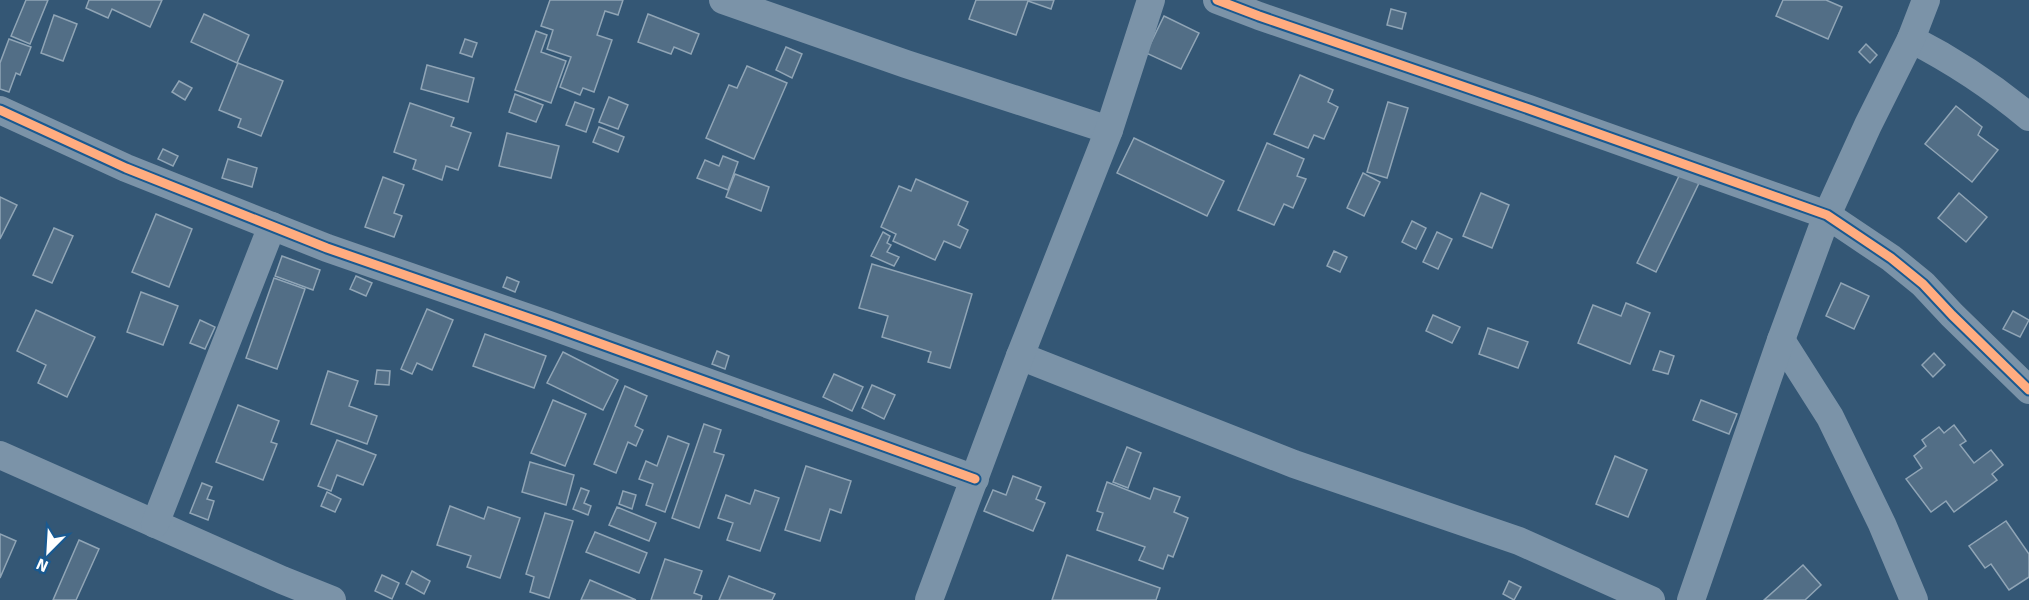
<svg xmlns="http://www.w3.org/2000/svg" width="2029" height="600" font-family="Signika,sans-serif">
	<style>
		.building { fill: #526e86; stroke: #90a5b6; stroke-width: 1.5 }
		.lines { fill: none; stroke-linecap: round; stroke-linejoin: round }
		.minor { stroke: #7b93a8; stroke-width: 28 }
		.cycleway-casing { stroke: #195990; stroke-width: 13 }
		.cycleway { stroke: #ffac80; stroke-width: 9 }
	</style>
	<rect width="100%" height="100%" fill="#345775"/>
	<!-- building -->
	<g class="building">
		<polygon points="26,0 48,0 30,44 11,36"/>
		<polygon points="89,0 162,0 150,27 112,9 108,18 86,8"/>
		<polygon points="550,0 623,0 618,15 605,11 597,35 612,40 594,92 583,88 580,95 560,87 571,57 547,49 553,30 541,26"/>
		<polygon points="976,0 1054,0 1051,9 1028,1 1016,35 969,19"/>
		<polygon points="1783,0 1826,0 1842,7 1828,39 1776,16"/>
		<polygon points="1391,9 1406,13 1402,29 1387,25"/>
		<polygon points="204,14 249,35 237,63 191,42"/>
		<polygon points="648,14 699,34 691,54 674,47 671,54 638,42"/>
		<polygon points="54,15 77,24 63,61 41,53"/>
		<polygon points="1164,16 1199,33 1181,69 1146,53"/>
		<polygon points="536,31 547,35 541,52 566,61 551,103 515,90"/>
		<polygon points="9,39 31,47 20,75 16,73 9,92 0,89 0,63"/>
		<polygon points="465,39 477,43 472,57 460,53"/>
		<polygon points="1866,44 1877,55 1870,63 1859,52"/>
		<polygon points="786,47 802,54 792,78 776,70"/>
		<polygon points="238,63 283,81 261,136 238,127 241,119 219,110"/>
		<polygon points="427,65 474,78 468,102 421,89"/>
		<polygon points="747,66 787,83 754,159 706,138 729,85 737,88"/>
		<polygon points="1300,75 1333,90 1328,102 1338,107 1324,139 1314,135 1308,148 1274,134"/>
		<polygon points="179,81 192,88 185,100 172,92"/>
		<polygon points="515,94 543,105 536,122 509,112"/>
		<polygon points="609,97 628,105 618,129 599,122"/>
		<polygon points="575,102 594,109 586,132 566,125"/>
		<polygon points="1388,102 1408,108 1387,178 1367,172"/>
		<polygon points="410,103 454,118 451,126 471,133 458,170 446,166 442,180 413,169 416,160 394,152"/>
		<polygon points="1956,106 1982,127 1978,135 1998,150 1972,182 1925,144"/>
		<polygon points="599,127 624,137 618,152 593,142"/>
		<polygon points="507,133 559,146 551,178 499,166"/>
		<polygon points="1134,138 1224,181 1207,216 1117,173"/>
		<polygon points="1267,143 1304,159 1297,176 1306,179 1293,208 1284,204 1274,225 1238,210"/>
		<polygon points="163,149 178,156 173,166 158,159"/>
		<polygon points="723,156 738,162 728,190 697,178 705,160 719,166"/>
		<polygon points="228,159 257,168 252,187 222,178"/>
		<polygon points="1363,173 1380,182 1364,216 1347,208"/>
		<polygon points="735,174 769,187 761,211 726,197"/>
		<polygon points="1680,174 1699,183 1656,272 1637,263"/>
		<polygon points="383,177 404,185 394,213 402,216 394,237 365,227"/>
		<polygon points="916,179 968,202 958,225 968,230 960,248 944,241 935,260 893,241 896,234 881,227 899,186 911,191"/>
		<polygon points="1481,193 1509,205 1492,248 1463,236"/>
		<polygon points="1959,193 1987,217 1966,242 1938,218"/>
		<polygon points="0,197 17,205 0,239"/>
		<polygon points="156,214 192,229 169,287 132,272"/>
		<polygon points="1412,221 1426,228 1416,249 1402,242"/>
		<polygon points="54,228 73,236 52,283 33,275"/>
		<polygon points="883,232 890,236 887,243 891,245 887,252 899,257 894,266 871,256"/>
		<polygon points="1437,232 1452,239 1438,269 1423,262"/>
		<polygon points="1334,251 1347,257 1340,272 1327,266"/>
		<polygon points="282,256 320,270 313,290 275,276"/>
		<polygon points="872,264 972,294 950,368 928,362 931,352 882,337 888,316 859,308"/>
		<polygon points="356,276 372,283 366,296 350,289"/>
		<polygon points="507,277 519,282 515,292 503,287"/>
		<polygon points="274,278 305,289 277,369 246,358"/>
		<polygon points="1841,283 1869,296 1854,329 1826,316"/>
		<polygon points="141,292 178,306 163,345 127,332"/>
		<polygon points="1626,303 1650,313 1630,364 1578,343 1593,305 1621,316"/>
		<polygon points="427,309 453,320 432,370 417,363 412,374 401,369"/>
		<polygon points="36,310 95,337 67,397 38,383 46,365 17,351"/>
		<polygon points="2013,311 2029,320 2020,337 2003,329"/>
		<polygon points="1433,315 1460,327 1452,343 1426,331"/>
		<polygon points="200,320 215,327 205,349 190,343"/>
		<polygon points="1488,328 1528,342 1518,368 1479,354"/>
		<polygon points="485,334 546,356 534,388 473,366"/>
		<polygon points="717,351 729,356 725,369 712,364"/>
		<polygon points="1660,351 1674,356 1668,374 1653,370"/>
		<polygon points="563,352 618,380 603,410 547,383"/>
		<polygon points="1934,353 1945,365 1933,377 1922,365"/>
		<polygon points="377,370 390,371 389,385 375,384"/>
		<polygon points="328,371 358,381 349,406 377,416 367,444 311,424"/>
		<polygon points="834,374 863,387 852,411 823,397"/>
		<polygon points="872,385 895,395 884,419 862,408"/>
		<polygon points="625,386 647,396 635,426 643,430 636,446 628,442 616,473 594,464"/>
		<polygon points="553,400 586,414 565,466 531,453"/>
		<polygon points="1701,400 1737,414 1729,434 1693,420"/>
		<polygon points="238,405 279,421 271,442 277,444 263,480 216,462"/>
		<polygon points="704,424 721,430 714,452 724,455 699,528 672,518"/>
		<polygon points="1954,425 1966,441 1960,445 1974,463 1991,450 2003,465 1992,474 1997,480 1954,512 1946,501 1931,512 1906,479 1922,468 1914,456 1926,446 1922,440 1939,427 1944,433"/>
		<polygon points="668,436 689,444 665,512 646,505 653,484 639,479 646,461 657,466"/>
		<polygon points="337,440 376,455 363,485 337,475 331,491 318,486"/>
		<polygon points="1127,447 1141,453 1128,488 1113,482"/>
		<polygon points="1615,456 1647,470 1628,517 1596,504"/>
		<polygon points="530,462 574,475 566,505 522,492"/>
		<polygon points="806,466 851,481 841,513 830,509 820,541 785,530"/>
		<polygon points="1013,476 1041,487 1036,499 1045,503 1033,531 984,511 993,490 1006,495"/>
		<polygon points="1107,482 1150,499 1154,488 1180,497 1174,512 1188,518 1173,557 1168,555 1163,569 1139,560 1145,547 1097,530 1103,513 1097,511"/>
		<polygon points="202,483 212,487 207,499 214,501 208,520 190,513"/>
		<polygon points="581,488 589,491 584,503 591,506 588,515 573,509"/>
		<polygon points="755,490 779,498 760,551 727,540 733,523 718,518 726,495 750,504"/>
		<polygon points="623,491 636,495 632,509 619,504"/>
		<polygon points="327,492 341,499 335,512 321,506"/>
		<polygon points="450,506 484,519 488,507 520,518 500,578 467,567 471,556 437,545"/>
		<polygon points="617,507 656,523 649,541 609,525"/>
		<polygon points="545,513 573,521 549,598 530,592 534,577 526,574"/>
		<polygon points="2006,521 2029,554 2029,577 2009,590 1991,564 1985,568 1969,546"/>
		<polygon points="595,532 647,553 639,573 586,552"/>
		<polygon points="0,534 16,541 0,578"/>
		<polygon points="79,540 99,549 76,600 53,600"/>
		<polygon points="1067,555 1160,588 1156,600 1052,600"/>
		<polygon points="665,559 702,571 694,593 702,596 701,600 651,600"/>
		<polygon points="1803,565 1821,585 1805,600 1764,600"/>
		<polygon points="412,571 430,581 424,594 406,584"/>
		<polygon points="382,575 399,583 392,599 375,591"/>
		<polygon points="729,576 775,594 772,600 719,600"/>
		<polygon points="590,580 636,600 581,600"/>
		<polygon points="1509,581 1521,587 1514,600 1503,594"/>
	</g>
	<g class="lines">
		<!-- minor -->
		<g class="minor">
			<polyline points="723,0 906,64 1109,130"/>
			<polyline points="1217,0 1259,16 1529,109 1827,215 1891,258 1923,284 1952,315 2029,390"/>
			<path d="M1911 39C1954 61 1992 86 2029 117"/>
			<polyline points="0,110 126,168 327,248 549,325 975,479"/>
			<polyline points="1781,340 1830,417 1882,524 1914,600"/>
			<polyline points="1020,356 1294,464 1519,541 1651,600"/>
			<polyline points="0,455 282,580 332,600"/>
			<polyline points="155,524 272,226"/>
			<polyline points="929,600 1020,356 1109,130 1151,0"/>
			<polyline points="1691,600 1781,340 1827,215 1868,125 1911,39 1926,0"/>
		</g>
		<!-- cycleway casing -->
		<g class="cycleway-casing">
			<g id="cycleway">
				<polyline points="1217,0 1259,16 1529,109 1827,215 1891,258 1923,284 1952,315 2029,390"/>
				<polyline points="0,110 126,168 327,248 549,325 975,479"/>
			</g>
		</g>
		<!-- cycleway -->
		<use href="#cycleway" class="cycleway"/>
	</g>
	<!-- north arrow -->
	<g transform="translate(48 552) rotate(204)" stroke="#195990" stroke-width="4.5" paint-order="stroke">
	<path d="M0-4.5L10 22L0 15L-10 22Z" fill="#ffffff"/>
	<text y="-9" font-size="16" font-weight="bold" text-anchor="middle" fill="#ffffff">N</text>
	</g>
</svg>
